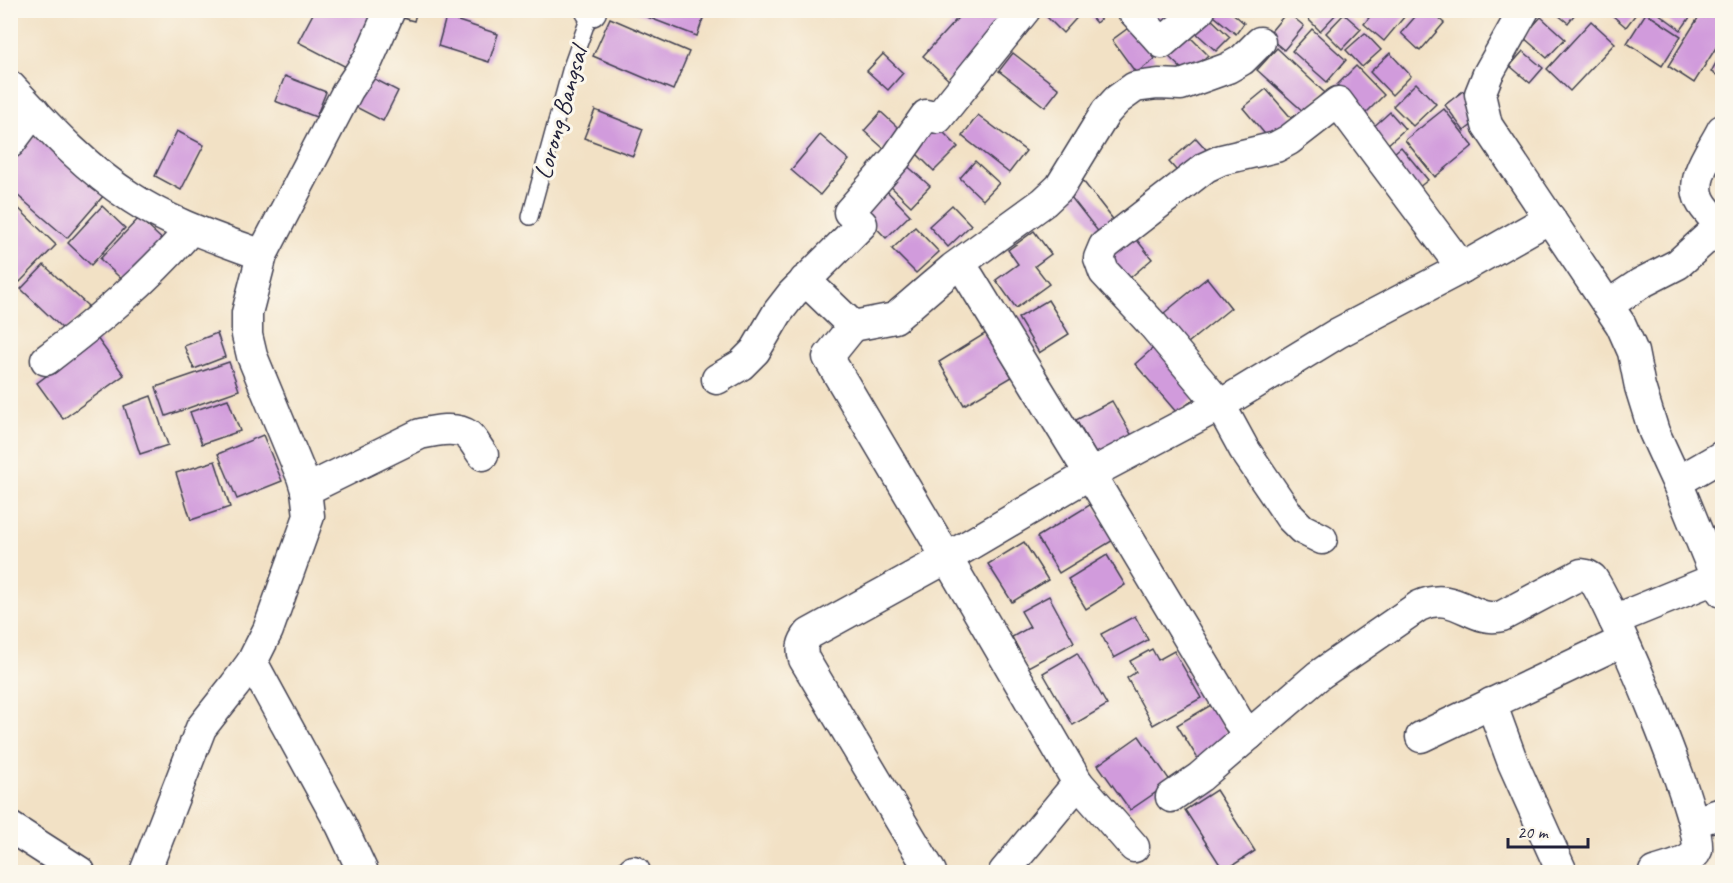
<svg xmlns="http://www.w3.org/2000/svg" width="1733" height="883" font-family="Caveat,sans-serif">
	<style>
		.building { fill: #d19bdc }
		.lines { fill: none; stroke-linecap: round; stroke-linejoin: round }
		.lane-casing { stroke: #413f50; stroke-width: 18 }
		.street-casing { stroke: #413f50; stroke-width: 33 }
		.lane { stroke: #fff; stroke-width: 15 }
		.street { stroke: #fff; stroke-width: 30 }
		.labels { text-anchor: middle; stroke-width: 6; stroke-linejoin: round; paint-order: stroke }
		.street-label { font-size: 26px; fill: #22223b; stroke: #fbf7ec }
	</style>
	<rect width="100%" height="100%" fill="#fbf7ec"/>
	<filter id="ink" filterUnits="userSpaceOnUse"><feTurbulence type="fractalNoise" baseFrequency=".0167" numOctaves="2"/><feDisplacementMap in="SourceGraphic" scale="12" xChannelSelector="R" yChannelSelector="G"/><feConvolveMatrix kernelMatrix="1 2 1 2 8 2 1 2 1" color-interpolation-filters="sRGB"/></filter>
	<filter id="wash" filterUnits="userSpaceOnUse"><feTurbulence type="fractalNoise" baseFrequency=".008" numOctaves="4" result="noise"/><feDisplacementMap in="SourceGraphic" scale="24" xChannelSelector="R" yChannelSelector="G"/><feGaussianBlur stdDeviation="1.35" result="paint"/><feColorMatrix in="noise" values="0 0 0 0 0 0 0 0 0 0 0 0 0 0 0 0 0 1.4 0 .05"/><feComposite in="paint" operator="in"/></filter>
	<g filter="url(#wash)">
		<rect width="100%" height="100%" fill="#f2e1c5"/>
		<g id="blocks">
			<!-- building -->
			<g class="building">
				<polygon points="315,10 373,10 379,14 350,69 298,42"/>
				<polygon points="397,10 417,10 414,21 395,16"/>
				<polygon points="629,10 706,10 697,36"/>
				<polygon points="965,10 993,10 1006,23 952,83 923,56"/>
				<polygon points="1040,10 1080,10 1082,12 1063,33"/>
				<polygon points="1085,10 1110,10 1096,23"/>
				<polygon points="1154,10 1168,10 1183,24 1141,24"/>
				<polygon points="1218,10 1229,10 1244,23 1236,34 1214,16"/>
				<polygon points="1316,10 1340,10 1320,31 1308,19"/>
				<polygon points="1375,10 1410,10 1384,41 1364,24"/>
				<polygon points="1421,10 1429,10 1444,23 1420,51 1401,33"/>
				<polygon points="1552,10 1578,10 1568,23"/>
				<polygon points="1606,10 1639,10 1626,27"/>
				<polygon points="1654,10 1695,10 1681,30"/>
				<polygon points="1703,10 1711,10 1722,18 1722,38 1694,83 1668,66"/>
				<polygon points="1287,12 1304,26 1284,50 1267,36"/>
				<polygon points="1646,13 1681,36 1662,66 1627,43"/>
				<polygon points="1344,14 1361,29 1342,49 1326,33"/>
				<polygon points="1208,16 1230,37 1216,51 1194,31"/>
				<polygon points="446,17 498,34 489,62 438,46"/>
				<polygon points="1541,17 1565,39 1547,58 1523,37"/>
				<polygon points="610,18 689,52 673,90 593,56"/>
				<polygon points="1591,21 1615,43 1570,91 1547,69"/>
				<polygon points="1131,26 1155,59 1136,73 1112,40"/>
				<polygon points="1312,29 1346,60 1327,82 1292,51"/>
				<polygon points="1185,32 1208,55 1188,75 1165,53"/>
				<polygon points="1365,33 1381,50 1362,67 1346,50"/>
				<polygon points="1277,48 1324,92 1305,113 1257,70"/>
				<polygon points="1523,51 1543,68 1530,83 1510,66"/>
				<polygon points="1722,52 1722,78 1711,72"/>
				<polygon points="1013,53 1059,89 1045,107 999,71"/>
				<polygon points="1390,53 1411,76 1392,95 1370,72"/>
				<polygon points="883,54 903,73 888,90 867,71"/>
				<polygon points="1356,66 1384,95 1365,114 1337,85"/>
				<polygon points="365,74 398,91 383,121 350,104"/>
				<polygon points="285,76 326,92 316,117 275,101"/>
				<polygon points="1416,83 1436,104 1413,126 1393,106"/>
				<polygon points="1266,89 1293,120 1270,140 1243,108"/>
				<polygon points="1463,91 1482,117 1464,131 1445,105"/>
				<polygon points="1444,109 1473,146 1435,177 1405,140"/>
				<polygon points="595,110 643,129 633,156 584,138"/>
				<polygon points="881,112 907,136 891,155 864,131"/>
				<polygon points="1390,112 1405,129 1386,146 1371,129"/>
				<polygon points="978,115 1026,151 1009,173 962,136"/>
				<polygon points="931,120 958,147 934,171 907,144"/>
				<polygon points="177,131 204,145 181,190 155,176"/>
				<polygon points="35,135 104,195 67,238 10,189 10,164"/>
				<polygon points="820,135 849,160 820,195 791,170"/>
				<polygon points="1196,138 1211,155 1183,178 1169,162"/>
				<polygon points="1401,147 1428,180 1413,192 1387,159"/>
				<polygon points="975,161 999,183 983,200 960,178"/>
				<polygon points="903,162 930,186 911,206 885,181"/>
				<polygon points="1083,181 1119,227 1104,239 1067,192"/>
				<polygon points="881,185 910,215 886,238 857,208"/>
				<polygon points="10,200 56,245 20,282 10,273"/>
				<polygon points="952,205 971,225 948,247 929,226"/>
				<polygon points="102,206 125,228 91,265 68,243"/>
				<polygon points="139,218 169,246 131,288 100,259"/>
				<polygon points="915,227 939,252 916,273 892,249"/>
				<polygon points="1034,231 1051,254 1035,266 1049,284 1016,308 996,280 1018,264 1008,250"/>
				<polygon points="1133,235 1152,259 1124,283 1105,259"/>
				<polygon points="44,265 88,306 65,331 21,289"/>
				<polygon points="1207,278 1231,308 1183,347 1159,317"/>
				<polygon points="1048,300 1069,334 1039,353 1018,318"/>
				<polygon points="217,333 225,357 194,369 184,346"/>
				<polygon points="986,333 1012,377 964,405 939,362"/>
				<polygon points="97,338 124,375 63,419 37,383"/>
				<polygon points="1160,342 1202,392 1177,413 1135,364"/>
				<polygon points="229,362 239,390 166,416 156,387"/>
				<polygon points="151,396 168,445 140,454 124,406"/>
				<polygon points="228,399 240,431 202,444 190,412"/>
				<polygon points="1112,401 1132,436 1097,456 1076,420"/>
				<polygon points="263,435 282,481 237,499 218,454"/>
				<polygon points="215,461 230,507 191,520 176,473"/>
				<polygon points="1093,503 1115,539 1059,573 1037,537"/>
				<polygon points="1024,542 1048,580 1012,602 988,564"/>
				<polygon points="1107,555 1125,585 1086,609 1068,579"/>
				<polygon points="1049,596 1074,642 1028,667 1012,637 1030,627 1021,611"/>
				<polygon points="1135,616 1148,640 1114,658 1101,634"/>
				<polygon points="1152,649 1158,660 1174,651 1201,698 1153,725 1127,678 1136,672 1130,661"/>
				<polygon points="1077,653 1107,705 1073,725 1043,673"/>
				<polygon points="1211,705 1231,739 1198,759 1177,725"/>
				<polygon points="1139,736 1171,782 1130,810 1098,765"/>
				<polygon points="1216,790 1255,851 1224,871 1185,810"/>
			</g>
		</g>
	</g>
	<g filter="url(#ink)">
		<use href="#blocks" fill-opacity="0" stroke="#413f50" stroke-width="1.5"/>
		<g class="lines">
			<!-- lane casing -->
			<g class="lane-casing">
				<polyline id="lane" points="530,217 571,67 591,11"/>
			</g>
			<!-- street casing -->
			<g class="street-casing">
				<g id="street">
					<polyline points="1132,10 1162,43 1200,10"/>
					<polyline points="1524,10 1488,74 1480,94 1487,125 1621,325 1633,352 1640,387 1654,432 1677,482 1722,592"/>
					<polyline points="591,11 591,10"/>
					<path d="M10 86C48 127 85 168 132 198 171 224 219 239 262 255"/>
					<polyline points="10,143 34,111"/>
					<path d="M1721 226C1714 218 1704 209 1700 200 1689 178 1713 149 1722 130"/>
					<path d="M969 277 1090 474 1237 719 1249 735 1319 675 1419 606C1456 589 1472 624 1502 616L1581 574 1587 575 1592 578C1612 605 1706 827 1697 850 1692 863 1666 868 1654 872"/>
					<polyline points="805,280 853,326 828,357 947,558 1078,783 1004,872"/>
					<polyline points="1608,305 1641,283 1678,264 1722,224"/>
					<polyline points="853,326 895,318 953,268 1044,202 1060,187 1106,112 1117,100 1135,87 1158,84 1181,85 1228,68 1242,60 1260,42"/>
					<path d="M46 360C100 319 147 280 191 229"/>
					<polyline points="717,379 741,365 755,351 778,312 792,294 862,224 849,212 896,158 926,115 938,118 1025,10"/>
					<polyline points="1677,482 1722,456"/>
					<path d="M306 490 420 434C433 431 456 426 468 435 474 440 478 449 483 455"/>
					<polyline points="1322,539 1302,529 1290,517 1244,449 1220,405 1153,325 1104,272 1099,258 1104,246 1206,167 1221,160 1276,147 1289,140 1338,102 1462,268"/>
					<polyline points="1614,620 1722,576"/>
					<polyline points="252,662 341,825 363,872"/>
					<polyline points="1491,703 1513,763 1562,872"/>
					<polyline points="1421,737 1623,641"/>
					<polyline points="1078,783 1134,847"/>
					<polyline points="1171,797 1200,777 1249,735"/>
					<polyline points="1694,822 1722,813"/>
					<polyline points="10,827 80,872"/>
					<polyline points="633,871 635,872"/>
					<polyline points="145,872 201,728 235,685 252,662 268,630 309,516 306,490 302,477 252,356 247,335 247,313 262,255 348,90 368,60 390,10"/>
					<path d="M931 872 804 659C801 648 802 643 809 634L947 558 1090 474 1220 405 1338 333 1462 268 1550 218"/>
				</g>
			</g>
			<!-- lane -->
			<use href="#lane" class="lane"/>
			<!-- street -->
			<use href="#street" class="street"/>
		</g>
	</g>
	<g class="labels">
		<!-- street labels -->
		<g class="street-label">
			<text transform="translate(560 113) rotate(-74)" y="9">Lorong Bangsal</text>
		</g>
	</g>
	<!-- margin -->
	<rect width="1733" height="883" fill="none" stroke="#fbf7ec" stroke-width="36"/>
	<!-- scale -->
	<path d="M1508 838v9h80v-9" fill="none" stroke="#22223b" stroke-width="3"/>
	<text x="1517" y="838" font-size="18" fill="#22223b" stroke="#fbf7ec" stroke-width="4.5" paint-order="stroke">20 m</text>
</svg>
